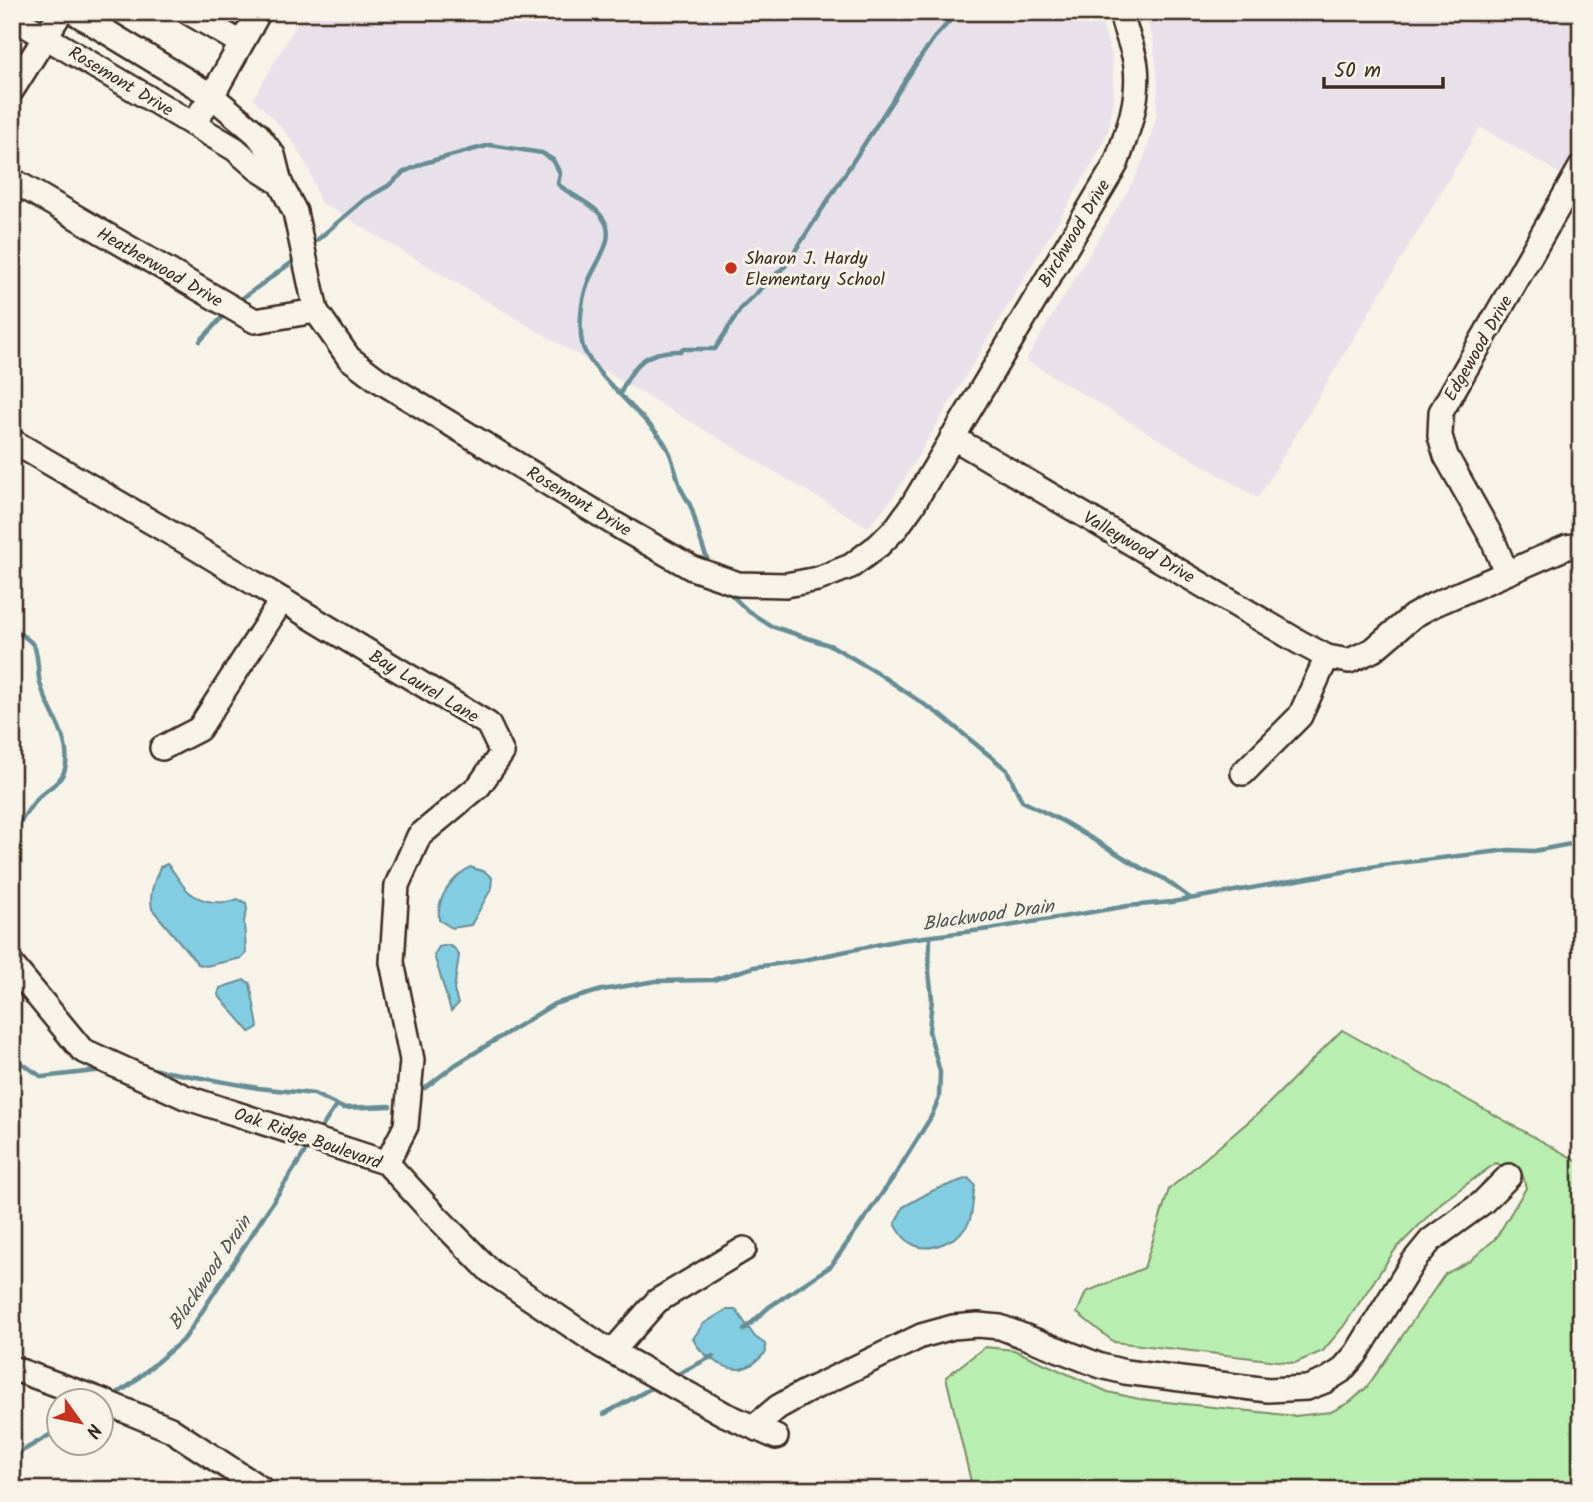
<svg xmlns="http://www.w3.org/2000/svg" width="1593" height="1502" font-family="Kalam,sans-serif">
	<style>
		.built { fill: #e8e1e9 }
		.green { fill: #b8eeaf; stroke: #7a8c66; stroke-width: 2 }
		.water { fill: #83cde3; stroke: #668c94; stroke-width: 2 }
		.lines { fill: none; stroke-linecap: round; stroke-linejoin: round }
		.stream { stroke: #668c94; stroke-width: 4.5 }
		.minor-casing { stroke: #3b2a1e; stroke-width: 28 }
		.minor { stroke: #f7f3e8; stroke-width: 23 }
		.poi-dot { fill: #c8321e; stroke: #f7f3e8; stroke-width: 2.5 }
		.labels { text-anchor: middle; stroke-width: 6; stroke-linejoin: round; paint-order: stroke }
		.street-label { font-size: 18px; fill: #3b2a1e; stroke: #f7f3e8 }
		.poi-label { font-size: 18px; fill: #3b2a1e; stroke: #f7f3e8; text-anchor: start }
		.water-label { font-size: 19px; font-style: italic; fill: #4d534f; stroke: #f7f3e8 }
	</style>
	<rect width="100%" height="100%" fill="#f7f3e8"/>
	<filter id="ink" filterUnits="userSpaceOnUse"><feTurbulence type="fractalNoise" baseFrequency=".0143" numOctaves="2"/><feDisplacementMap in="SourceGraphic" scale="14" xChannelSelector="R" yChannelSelector="G"/><feConvolveMatrix kernelMatrix="1 2 1 2 8 2 1 2 1" color-interpolation-filters="sRGB"/></filter>
	<g filter="url(#ink)">
		<!-- built -->
		<g class="built">
			<polygon points="304,12 1098,12 1112,56 1114,101 1108,131 1094,161 894,496 868,527 320,202 310,172 295,145 277,122 253,99"/>
			<polygon points="1144,12 1581,12 1581,142 1562,175 1480,127 1258,498 1026,360 1134,180 1145,156 1156,118 1158,85 1153,39"/>
		</g>
		<!-- green -->
		<polygon class="green" points="1342,1030 1581,1163 1581,1490 973,1490 946,1377 985,1347 1014,1350 1108,1392 1139,1399 1295,1416 1331,1412 1350,1402 1367,1387 1445,1274 1470,1261 1496,1238 1526,1188 1523,1176 1496,1163 1442,1202 1395,1250 1343,1327 1323,1351 1295,1363 1114,1342 1077,1313 1086,1292 1144,1268 1169,1189 1261,1111"/>
		<!-- water -->
		<g class="water">
			<path d="M167 864C175 872 181 885 189 892 202 903 224 905 238 899L246 903 247 910 244 921 246 953 242 958 206 966 198 964 152 909C149 893 154 882 160 867Z"/>
			<path d="M470 867 485 872 492 878 491 889 471 925 452 928 439 920C436 897 452 878 470 867Z"/>
			<polygon points="448,945 454,948 459,955 454,990 458,1004 451,1011 434,955 439,947"/>
			<polygon points="244,980 250,983 258,1027 250,1032 218,995 220,988"/>
			<path d="M968 1178 975 1185C972 1197 974 1214 968 1224 959 1240 930 1253 914 1245 905 1241 900 1232 895 1224L903 1207 932 1191Z"/>
			<path d="M726 1310H736L755 1337 765 1344 766 1352C760 1358 753 1366 744 1368 726 1373 700 1354 693 1339L703 1324Z"/>
		</g>
		<g class="lines">
			<!-- stream -->
			<g class="stream">
				<path d="M309 247 365 199 388 186 404 172 424 163 490 145 542 153 553 160 560 173 558 184C572 197 594 203 604 220 617 240 593 266 587 285 581 301 579 326 582 343 586 368 643 414 660 437 672 451 674 469 680 486 683 494 689 501 692 510 698 529 701 547 710 565"/>
				<polyline points="237,302 298,258"/>
				<polyline points="200,341 226,313"/>
				<path d="M620 394C633 364 646 350 681 351L682 349H715L742 307 786 265 918 61 934 38 958 12"/>
				<polyline points="724,588 748,611 771,626 832,646 876,672 943,717 1007,770 1022,801 1064,822 1143,869 1163,878 1190,898"/>
				<path d="M12 630C20 634 29 638 34 646 39 655 37 672 40 683 47 710 73 739 65 769 61 784 45 789 36 800 26 811 20 824 12 836"/>
				<polyline points="12,1046 20,1062 42,1077 104,1070"/>
				<polyline points="146,1068 258,1088 314,1094 343,1108 390,1106"/>
				<polyline points="425,1088 455,1065 554,1004 602,990 656,981 713,980 754,967 799,961 900,940 990,929 1128,906 1172,902 1382,865 1509,850 1534,851 1581,842"/>
				<polyline points="322,1127 336,1106"/>
				<polyline points="744,1330 769,1307 831,1266 895,1175 931,1117 939,1098 940,1072 929,1031 932,999 929,972 930,938"/>
				<polyline points="674,1376 713,1356"/>
				<polyline points="116,1394 130,1385 185,1338 307,1149"/>
				<polyline points="604,1414 657,1385"/>
				<polyline points="12,1454 17,1454 60,1429"/>
			</g>
			<!-- minor casing -->
			<g class="minor-casing">
				<g id="minor">
					<path d="M74 12 212 96 257 134 273 155 280 183 295 212 316 311 349 358 377 379 620 527 692 568 738 584 786 585 818 579 851 566 879 545 897 527 912 506 1116 164C1127 133 1140 100 1136 66 1134 48 1124 30 1121 12"/>
					<polyline points="188,12 241,43"/>
					<polyline points="12,17 235,149 258,169 280,183"/>
					<polyline points="12,90 61,12"/>
					<polyline points="193,124 212,96 259,12"/>
					<polyline points="12,180 255,321 316,311"/>
					<polyline points="952,437 1299,642 1327,657 1349,661 1373,650 1413,616 1433,605 1567,547 1581,545"/>
					<polyline points="12,441 186,542 488,724 502,753 479,786 419,836 397,885 392,962 412,1060 406,1126 387,1163"/>
					<polyline points="1506,572 1492,538 1446,456 1440,436 1441,412 1581,167"/>
					<polyline points="162,748 199,729 282,600"/>
					<polyline points="1243,773 1300,716 1327,657"/>
					<polyline points="12,965 82,1050 185,1097 387,1163 432,1212 490,1271 600,1345 724,1414 776,1437"/>
					<polyline points="612,1352 657,1301 744,1249"/>
					<polyline points="12,1368 100,1400"/>
					<polyline points="102,1401 170,1429 263,1490"/>
					<polyline points="754,1427 778,1407 805,1392 921,1336 953,1327 978,1325 1000,1327 1101,1366 1125,1372 1268,1390 1307,1388 1325,1381 1341,1371 1356,1354 1413,1262 1431,1240 1482,1203 1509,1176"/>
				</g>
			</g>
			<!-- minor -->
			<use href="#minor" class="minor"/>
		</g>
	</g>
	<!-- markers -->
	<circle class="poi-dot" cx="731" cy="268" r="7"/>
	<g class="labels">
		<!-- street labels -->
		<g class="street-label">
			<text transform="translate(121 81) rotate(31)" y="6">Rosemont Drive</text>
			<text transform="translate(1074 233) rotate(-59)" y="6">Birchwood Drive</text>
			<text transform="translate(160 267) rotate(30)" y="6">Heatherwood Drive</text>
			<text transform="translate(1478 348) rotate(-60)" y="6">Edgewood Drive</text>
			<text transform="translate(579 501) rotate(31)" y="6">Rosemont Drive</text>
			<text transform="translate(1139 547) rotate(30)" y="6">Valleywood Drive</text>
			<text transform="translate(424 686) rotate(31)" y="6">Bay Laurel Lane</text>
			<text transform="translate(308 1138) rotate(19)" y="6">Oak Ridge Boulevard</text>
		</g>
		<!-- poi labels -->
		<g class="poi-label">
			<text x="745" y="264">Sharon J. Hardy<tspan x="745" dy="21">Elementary School</tspan></text>
		</g>
		<!-- water labels -->
		<g class="water-label">
			<text transform="translate(988 914) rotate(-8)" y="7">Blackwood Drain</text>
			<text transform="translate(209 1272) rotate(-56)" y="7">Blackwood Drain</text>
		</g>
	</g>
	<!-- margin -->
	<rect width="1593" height="1502" fill="none" stroke="#f7f3e8" stroke-width="42"/>
	<rect x="21" y="21" width="1551" height="1460" fill="none" stroke="#3b2a1e" stroke-width="2.5" filter="url(#ink)"/>
	<!-- north arrow -->
	<g transform="translate(80 1422) rotate(123)"><circle r="33" fill="#f7f3e8" stroke="#aca397" stroke-width="2"/>
	<path d="M0-5L12 26L0 18L-12 26Z" fill="#c8321e"/>
	<text y="-10" font-size="19" font-weight="bold" text-anchor="middle" fill="#3b2a1e">N</text>
	</g>
	<!-- scale -->
	<path d="M1324 77v10h119v-10" fill="none" stroke="#3b2a1e" stroke-width="3.5"/>
	<text x="1334" y="77" font-size="21" fill="#3b2a1e" stroke="#f7f3e8" stroke-width="5" paint-order="stroke">50 m</text>
</svg>
